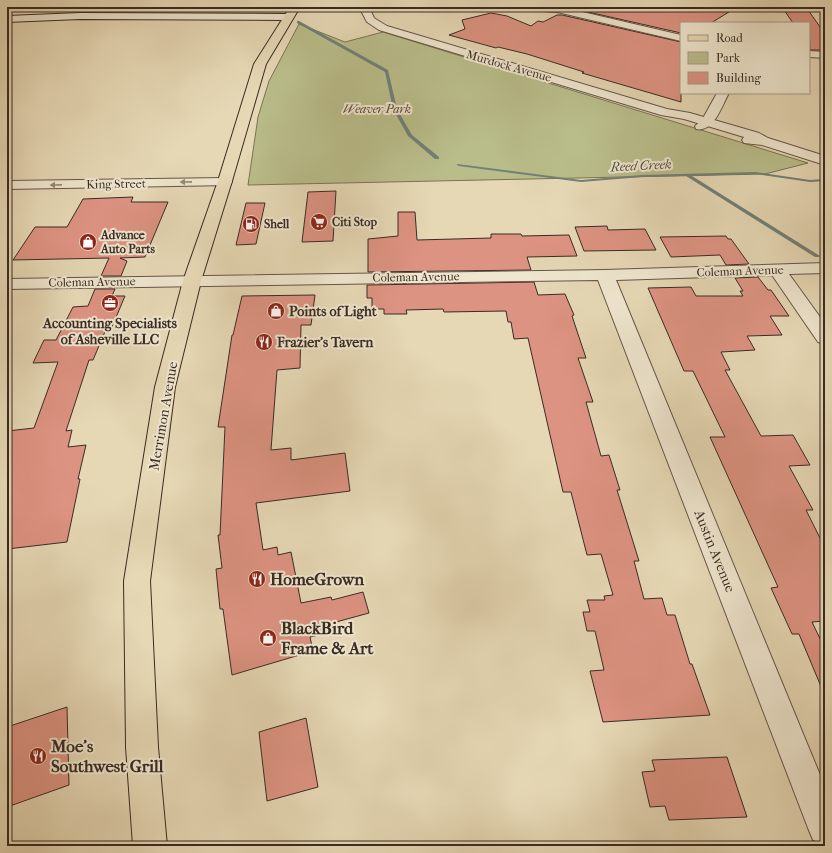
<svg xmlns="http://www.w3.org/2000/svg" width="832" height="853" font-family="'IM FELL French Canon',serif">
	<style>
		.green { fill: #b9bd8a; stroke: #797456 }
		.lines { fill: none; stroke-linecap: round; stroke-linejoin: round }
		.stream { fill: #718078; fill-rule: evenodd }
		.building { fill: #dd9382; stroke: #392b23 }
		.minor-casing { stroke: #645648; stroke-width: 2 }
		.tertiary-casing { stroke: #645648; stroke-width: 2 }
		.secondary-casing { stroke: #392b23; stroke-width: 2 }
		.primary-casing { stroke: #392b23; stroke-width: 2 }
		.minor { fill: #efe6cf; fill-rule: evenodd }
		.tertiary { fill: #efe6cf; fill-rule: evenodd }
		.secondary { fill: #efe6cf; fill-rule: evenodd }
		.primary { fill: #e6d8b5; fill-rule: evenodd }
		.oneway { fill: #948879 }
		.labels { text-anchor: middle; stroke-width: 4; stroke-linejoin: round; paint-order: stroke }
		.far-street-label { font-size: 12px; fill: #392b23; stroke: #efe6cf }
		.far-park-label { font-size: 12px; font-style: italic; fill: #534838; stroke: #efe6cf }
		.far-poi-label { font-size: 12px; font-weight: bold; fill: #392b23; stroke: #efe6cf; text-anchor: start }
		.far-water-label { font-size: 13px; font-style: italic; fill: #504e46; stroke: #efe6cf }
		.poi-label { font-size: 14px; font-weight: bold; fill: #392b23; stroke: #efe6cf; text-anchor: start }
		.street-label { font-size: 14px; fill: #392b23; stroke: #efe6cf }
		.near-poi-label { font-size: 17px; font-weight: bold; fill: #392b23; stroke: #efe6cf; text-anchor: start }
	</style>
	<rect width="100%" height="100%" fill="#e6d8b5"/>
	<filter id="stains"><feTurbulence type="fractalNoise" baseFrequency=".005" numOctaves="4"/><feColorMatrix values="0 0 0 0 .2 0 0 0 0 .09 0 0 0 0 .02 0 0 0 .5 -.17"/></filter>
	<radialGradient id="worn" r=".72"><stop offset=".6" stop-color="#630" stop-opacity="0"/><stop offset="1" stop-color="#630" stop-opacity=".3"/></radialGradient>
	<!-- green -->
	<polygon class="green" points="299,24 345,42 383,32 808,163 765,174 248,185 258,117 269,81"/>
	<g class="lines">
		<!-- stream -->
		<g class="stream">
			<polygon points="125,7 179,7 246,9 245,10"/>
			<polygon points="297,21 299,21 388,70 397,109 412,135 439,157 439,159 435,159 408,136 393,109 385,72 297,23"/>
			<polygon points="457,164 581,180 642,175 756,172 810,180 825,179 825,181 810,182 756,174 692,176 820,256 819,257 815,257 686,176 642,177 581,182 459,166 457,165"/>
		</g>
	</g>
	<!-- building -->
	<g class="building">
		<polygon points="627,7 737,7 711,23 681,23 681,33 588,12"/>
		<polygon points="782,7 806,7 825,34 825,50 810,50 809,23 793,23"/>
		<polygon points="491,13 507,16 531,26 538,21 543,22 557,15 562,15 681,42 681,102 582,73 584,72 527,54 498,47 496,48 449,35 465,29 462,20"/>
		<polygon points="336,191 333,241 302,242 308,192"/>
		<polygon points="133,197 131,202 168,202 145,257 120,258 127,261 121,276 101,276 109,258 13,260 35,227 67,227 83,199"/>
		<polygon points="246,203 265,203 256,244 236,245"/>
		<polygon points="398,212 415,212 417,240 491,238 491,234 521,234 522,236 569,235 577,256 527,257 531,270 368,272 368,239 398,236"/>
		<polygon points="607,226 608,230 645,229 656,250 584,251 575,227"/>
		<polygon points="726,236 728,239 731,239 749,264 726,265 720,255 671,257 660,237"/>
		<polygon points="758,277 768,290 771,290 789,316 770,316 782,335 747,336 755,350 721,352 730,370 725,370 761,436 793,435 810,465 789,466 813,510 806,510 825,548 825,621 812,622 825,649 825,696 799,634 792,634 771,588 778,587 710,437 725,437 693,371 684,371 648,288 691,287 696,296 743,296 740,291 743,291 735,278"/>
		<polygon points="534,282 538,295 565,294 574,315 572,316 586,358 578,358 593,402 586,402 601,456 609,455 620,490 617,490 639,561 634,561 644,599 662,598 667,615 675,615 690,664 692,664 710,715 603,722 590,671 604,670 595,631 587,631 583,612 590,612 587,600 605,600 604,596 613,595 601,554 587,555 571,492 563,492 528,338 514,339 511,322 508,322 506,311 444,312 443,309 406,310 407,314 384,314 384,309 372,309 372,298 367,298 367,285"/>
		<polygon points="95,289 115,289 112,296 125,296 112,327 107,327 93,360 89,360 66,431 72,430 68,447 86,445 78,479 80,479 67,542 7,549 7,431 34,428 58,362 33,363 44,340 56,340 73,307 88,306"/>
		<polygon points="315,295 311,325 301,325 300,368 277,370 271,450 291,448 291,460 345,453 350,491 256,503 263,550 277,547 278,555 291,552 301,603 331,597 332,600 363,592 369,613 336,622 337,631 310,637 313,651 232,675 223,609 220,609 216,569 222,568 218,535 220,535 225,427 218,427 232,335 233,335 242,296"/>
		<polygon points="67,707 69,785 7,807 7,727"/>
		<polygon points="306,718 318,787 267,801 259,732"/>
		<polygon points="727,757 747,817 669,820 665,806 650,807 642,772 655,771 652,760"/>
	</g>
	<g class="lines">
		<!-- minor casing -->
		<g class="minor-casing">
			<g id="minor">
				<polygon points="525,7 561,7 681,35 681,41 557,12 530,10"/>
				<polygon points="809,51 825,52 825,58 809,57"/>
				<path d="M717 93H729C722 105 714 133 696 129L695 126 702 120Z"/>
				<polygon points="225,178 230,179 232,182 230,185 7,189 7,181"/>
				<polygon points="825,263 825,273 789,274 825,324 825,344 818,342 772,275 616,280 825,787 825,845 813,840 808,828 598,280 7,289 7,279 605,270"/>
			</g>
		</g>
		<!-- tertiary casing -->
		<g class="tertiary-casing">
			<polygon id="tertiary" points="359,7 369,7 374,18 387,26 667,109 690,113 759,133 768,138 825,156 825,165 762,145 744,143 742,140 744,137 684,119 661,115 379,30 367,22"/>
		</g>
		<!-- secondary casing -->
		<g class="secondary-casing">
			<polygon id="secondary" points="80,13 287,14 292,17 287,20 80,19 7,22 7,16"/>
		</g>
		<!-- primary casing -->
		<g class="primary-casing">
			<polygon id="primary" points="290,7 300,7 266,64 232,181 201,281 175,387 150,581 158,747 167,846 133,846 126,747 124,581 155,387 183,281 218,181 254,64"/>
		</g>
		<!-- minor -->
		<use href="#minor" class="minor"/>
		<!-- tertiary -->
		<use href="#tertiary" class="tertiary"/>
		<!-- secondary -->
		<use href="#secondary" class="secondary"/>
		<!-- primary -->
		<use href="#primary" class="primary"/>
	</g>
	<!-- one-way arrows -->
	<defs><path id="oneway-solid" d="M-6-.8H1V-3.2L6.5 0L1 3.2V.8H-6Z"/></defs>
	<g class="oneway">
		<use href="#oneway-solid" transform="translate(186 182) rotate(179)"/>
		<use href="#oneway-solid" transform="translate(56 185) rotate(179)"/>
	</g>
	<!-- icons -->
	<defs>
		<g id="supermarket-disc" transform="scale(0.9)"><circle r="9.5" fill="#8f2418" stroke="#efe6cf"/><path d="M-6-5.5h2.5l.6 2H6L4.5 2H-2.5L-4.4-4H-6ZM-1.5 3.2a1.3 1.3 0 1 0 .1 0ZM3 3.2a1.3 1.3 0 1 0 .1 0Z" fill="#fff"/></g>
		<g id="fuel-disc" transform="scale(0.9)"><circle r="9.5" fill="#8f2418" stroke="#efe6cf"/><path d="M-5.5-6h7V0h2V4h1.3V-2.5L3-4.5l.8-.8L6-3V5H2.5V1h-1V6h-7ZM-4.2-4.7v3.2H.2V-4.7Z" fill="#fff"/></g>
		<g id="shop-disc" transform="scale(0.9)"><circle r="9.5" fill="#8f2418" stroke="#efe6cf"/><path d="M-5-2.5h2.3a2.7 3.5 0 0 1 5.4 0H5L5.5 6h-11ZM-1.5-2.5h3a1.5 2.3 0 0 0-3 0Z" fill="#fff"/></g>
		<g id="office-disc" transform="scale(0.9)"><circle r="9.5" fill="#8f2418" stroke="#efe6cf"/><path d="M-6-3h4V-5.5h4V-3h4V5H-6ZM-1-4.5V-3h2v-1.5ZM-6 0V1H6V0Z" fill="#fff"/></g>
		<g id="restaurant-disc" transform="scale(0.9)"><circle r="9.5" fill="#8f2418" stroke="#efe6cf"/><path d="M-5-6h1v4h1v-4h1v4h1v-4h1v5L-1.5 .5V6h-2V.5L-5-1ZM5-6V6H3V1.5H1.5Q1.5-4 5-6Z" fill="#fff"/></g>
	</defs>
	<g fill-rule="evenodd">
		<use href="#supermarket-disc" x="319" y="222"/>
		<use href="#fuel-disc" x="251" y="224"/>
		<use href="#shop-disc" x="88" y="242"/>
		<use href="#office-disc" x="110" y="303"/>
		<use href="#shop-disc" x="276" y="311"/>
		<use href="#restaurant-disc" x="264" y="342"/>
		<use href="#restaurant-disc" x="257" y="579"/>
		<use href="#shop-disc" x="268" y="638"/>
		<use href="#restaurant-disc" x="38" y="756"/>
	</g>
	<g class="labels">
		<!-- far-street labels -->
		<g class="far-street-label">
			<text transform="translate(509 66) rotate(16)" y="4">Murdock Avenue</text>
			<text transform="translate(116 184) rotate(-1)" y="4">King Street</text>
			<text transform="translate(740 271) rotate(-2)" y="4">Coleman Avenue</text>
			<text transform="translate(416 277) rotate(-1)" y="4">Coleman Avenue</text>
			<text transform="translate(92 282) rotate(-1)" y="4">Coleman Avenue</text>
		</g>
		<!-- far-park labels -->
		<g class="far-park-label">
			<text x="377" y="113">Weaver Park</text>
		</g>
		<!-- far-poi labels -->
		<g class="far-poi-label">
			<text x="332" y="226">Citi Stop</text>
			<text x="264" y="228">Shell</text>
			<text x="101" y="239">Advance<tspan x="101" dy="14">Auto Parts</tspan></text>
		</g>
		<!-- far-water labels -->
		<g class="far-water-label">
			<text transform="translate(641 165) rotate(-3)" y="5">Reed Creek</text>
		</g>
		<!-- poi labels -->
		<g class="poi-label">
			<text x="289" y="316">Points of Light</text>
			<text x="110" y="328" text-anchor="middle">Accounting Specialists<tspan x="110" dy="16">of Asheville LLC</tspan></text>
			<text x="277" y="347">Frazier's Tavern</text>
		</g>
		<!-- street labels -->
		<g class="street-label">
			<text transform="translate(163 416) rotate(-80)" y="5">Merrimon Avenue</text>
			<text transform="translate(715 551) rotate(68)" y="5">Austin Avenue</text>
		</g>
		<!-- near-poi labels -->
		<g class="near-poi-label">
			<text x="270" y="585">HomeGrown</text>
			<text x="281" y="634">BlackBird<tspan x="281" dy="20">Frame &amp; Art</tspan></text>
			<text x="51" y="752">Moe's<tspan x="51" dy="20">Southwest Grill</tspan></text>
		</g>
	</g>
	<!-- margin -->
	<rect width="832" height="853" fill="none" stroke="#e6d8b5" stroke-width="24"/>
	<rect x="8" y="8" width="816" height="837" fill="none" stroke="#392b23" stroke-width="2"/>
	<rect x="12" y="12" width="808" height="829" fill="none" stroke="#392b23"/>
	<!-- legend -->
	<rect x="680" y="22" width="130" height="72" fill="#efe6cf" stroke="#a69b8a"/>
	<rect x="688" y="35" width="20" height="6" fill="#e6d8b5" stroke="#a69b8a"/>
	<text x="716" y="42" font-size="12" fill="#392b23">Road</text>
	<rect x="688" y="52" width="20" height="12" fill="#b9bd8a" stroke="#a69b8a"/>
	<text x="716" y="62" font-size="12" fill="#392b23">Park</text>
	<rect x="688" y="72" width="20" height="12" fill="#dd9382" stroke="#a69b8a"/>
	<text x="716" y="82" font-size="12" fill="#392b23">Building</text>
	<rect width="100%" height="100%" filter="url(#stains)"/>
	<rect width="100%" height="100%" fill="url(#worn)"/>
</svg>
